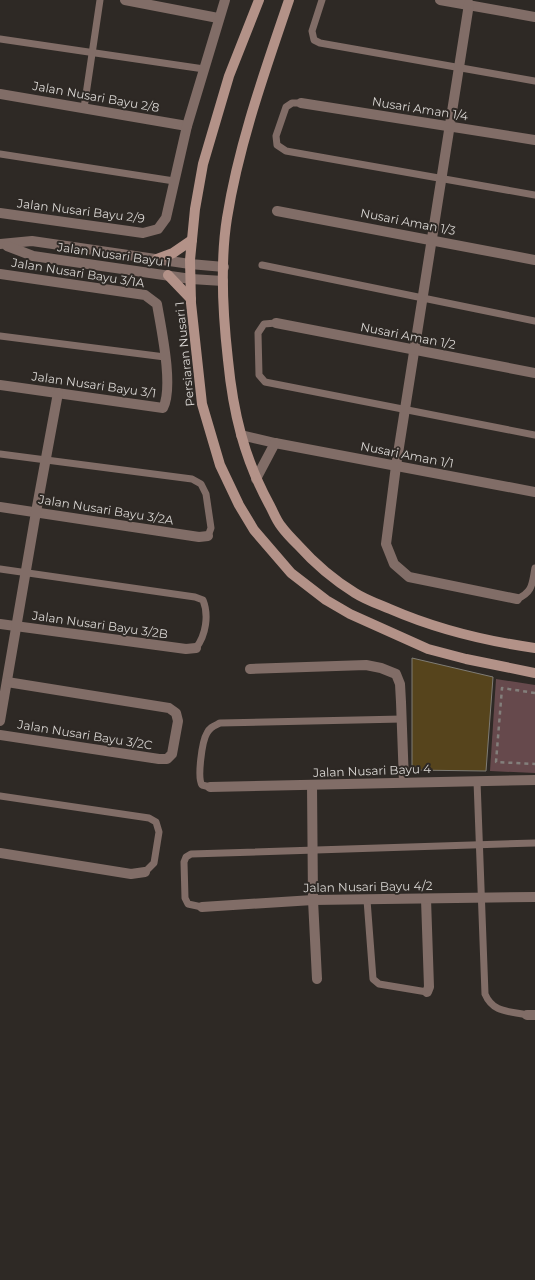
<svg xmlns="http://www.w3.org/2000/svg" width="535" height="1280" font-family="Montserrat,sans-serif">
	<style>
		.green { fill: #66494c }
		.building { fill: #56441c; stroke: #7f7c75 }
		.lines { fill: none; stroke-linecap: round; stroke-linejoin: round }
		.path { stroke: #837f7b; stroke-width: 2.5; stroke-dasharray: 4 4; stroke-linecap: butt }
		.lane { stroke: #816d67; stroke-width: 7 }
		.street { stroke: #816d67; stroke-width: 10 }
		.secondary { stroke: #b39288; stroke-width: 10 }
		.labels { text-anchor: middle; stroke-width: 4; stroke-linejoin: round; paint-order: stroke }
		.street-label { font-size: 12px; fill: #dbd8d5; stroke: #2e2925 }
	</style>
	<rect width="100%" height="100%" fill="#2e2925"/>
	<!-- green -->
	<polygon class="green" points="496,679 535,685 535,773 490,771"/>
	<!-- building -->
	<polygon class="building" points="412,658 493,677 486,771 412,770"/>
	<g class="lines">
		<!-- path -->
		<polyline class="path" points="535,693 502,688 496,762 535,764"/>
		<!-- lane -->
		<g class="lane">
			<polyline points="322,0 312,31 314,40 320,43 535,81"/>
			<polyline points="0,39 204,69"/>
			<polyline points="301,103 292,103 286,107 276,136 277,145 286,151 535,195"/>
			<polyline points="84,108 100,0"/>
			<polyline points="0,154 174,181"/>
			<polyline points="262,265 535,321"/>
			<polyline points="276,323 264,324 258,333 259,375 265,382 535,435"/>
			<polyline points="0,336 165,357"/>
			<polyline points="0,454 192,479 201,484 206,494 211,528 208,536"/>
			<path d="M0 569 195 597 203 600C209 615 206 635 196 648"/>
			<path d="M517 599C533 592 532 584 535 568"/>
			<path d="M477 781 485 994C493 1013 509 1011 527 1015"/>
			<path d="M210 787 202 785C197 778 202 741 207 733 210 727 214 726 220 723L402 719"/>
			<polyline points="0,796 149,818 156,822 159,832 154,863 145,872"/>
			<polyline points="367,900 373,979 379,984 427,992"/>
			<polyline points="202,907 188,904 185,898 184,862 186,857 191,854 535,843"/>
		</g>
		<!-- street -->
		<g class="street">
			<polyline points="125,0 218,18"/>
			<polyline points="440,0 535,17"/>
			<polyline points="469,4 396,466 386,544 394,564 409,577 517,599"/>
			<polyline points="0,94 187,126"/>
			<polyline points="301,103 535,140"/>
			<polyline points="277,211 535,260"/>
			<polyline points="0,213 143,233 158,229 166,218 187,126 225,0"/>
			<polyline points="0,244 32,241 190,264 224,267"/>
			<polyline points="7,246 33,256 191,279 223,281"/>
			<path d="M0 274 145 295 157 304C161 328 174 387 163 408L0 385"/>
			<polyline points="276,323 535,373"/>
			<polyline points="241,435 275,443 535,492"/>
			<polyline points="256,479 275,443"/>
			<polyline points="0,507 199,537 208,536"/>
			<polyline points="0,624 186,649 196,648"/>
			<polyline points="250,669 366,665 381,668 396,674 400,684 401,702 404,782"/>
			<polyline points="0,721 36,512 58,393"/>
			<polyline points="0,735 159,759 167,759 172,754 178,721 176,713 169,708 7,682"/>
			<polyline points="312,785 313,900 317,979"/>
			<polyline points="210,787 535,780"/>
			<polyline points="0,853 131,874 145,872"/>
			<polyline points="426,899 429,987 427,992"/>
			<polyline points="202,907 313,900 535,897"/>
			<polyline points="527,1015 535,1015"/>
		</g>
		<!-- secondary -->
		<g class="secondary">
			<polyline points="259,0 229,76 203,164 195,209 190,260 191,303 202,404 220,465 239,505 254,530 291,573 326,600 350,614 428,649 466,659 535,673"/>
			<path d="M289 0C265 71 239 143 227 218 220 262 223 316 228 360 233 412 244 458 269 504 273 511 276 520 281 526 286 533 292 539 298 545 315 564 334 580 355 593 366 600 378 604 390 609 436 629 485 641 535 648"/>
			<polyline points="157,259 173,253 192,240"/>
			<polyline points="168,275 191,299"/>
		</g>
	</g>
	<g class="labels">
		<!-- street labels -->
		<g class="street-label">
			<text transform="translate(96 97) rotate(10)" y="4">Jalan Nusari Bayu 2/8</text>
			<text transform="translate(420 109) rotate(9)" y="4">Nusari Aman 1/4</text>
			<text transform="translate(81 211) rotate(7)" y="4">Jalan Nusari Bayu 2/9</text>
			<text transform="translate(408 222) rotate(11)" y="4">Nusari Aman 1/3</text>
			<text transform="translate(114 255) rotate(8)" y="4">Jalan Nusari Bayu 1</text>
			<text transform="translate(78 273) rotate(9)" y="4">Jalan Nusari Bayu 3/1A</text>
			<text transform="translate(408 336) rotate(11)" y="4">Nusari Aman 1/2</text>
			<text transform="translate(185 354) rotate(-96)" y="4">Persiaran Nusari 1</text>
			<text transform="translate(94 385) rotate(8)" y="4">Jalan Nusari Bayu 3/1</text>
			<text transform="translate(407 455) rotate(11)" y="4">Nusari Aman 1/1</text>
			<text transform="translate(106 510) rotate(9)" y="4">Jalan Nusari Bayu 3/2A</text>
			<text transform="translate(100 625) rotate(8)" y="4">Jalan Nusari Bayu 3/2B</text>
			<text transform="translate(85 735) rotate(9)" y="4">Jalan Nusari Bayu 3/2C</text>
			<text transform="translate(372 771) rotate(-2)" y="4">Jalan Nusari Bayu 4</text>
			<text transform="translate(368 887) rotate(-1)" y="4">Jalan Nusari Bayu 4/2</text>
		</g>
	</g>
</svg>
